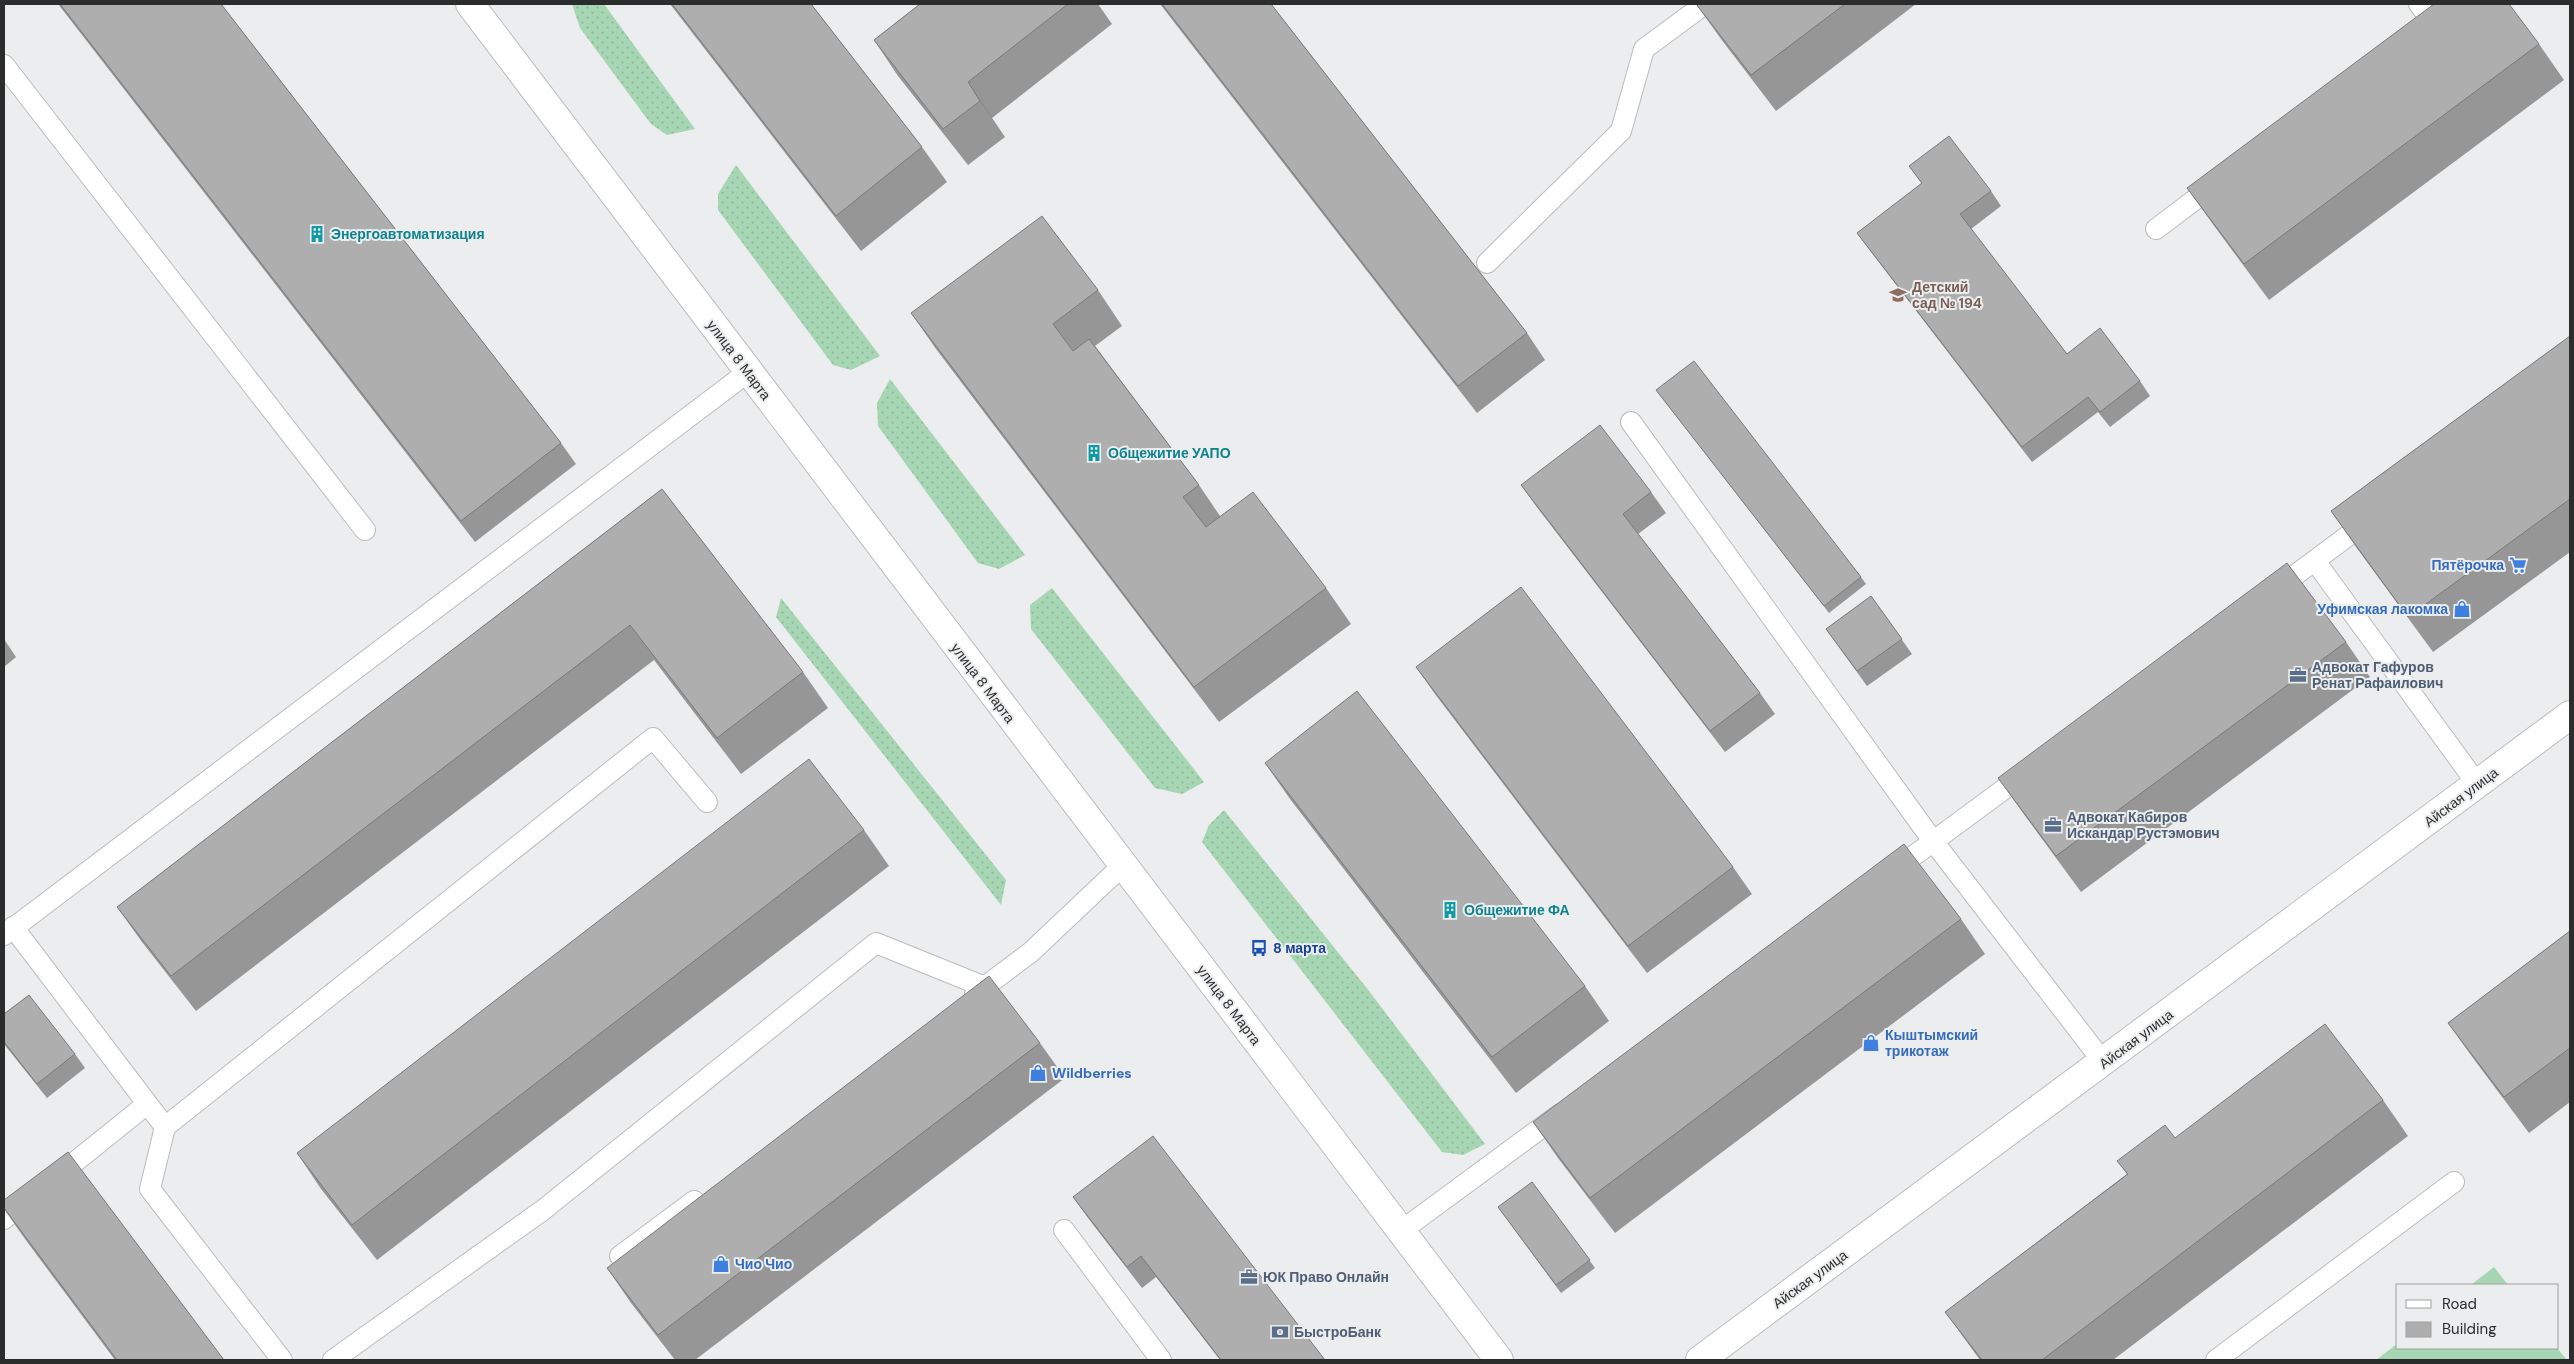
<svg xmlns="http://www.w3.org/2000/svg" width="2574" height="1364" font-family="'DM Sans',sans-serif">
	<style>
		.grass { fill: url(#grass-dots) }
		.pitch { fill: #a6d6b3 }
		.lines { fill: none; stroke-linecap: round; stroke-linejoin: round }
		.service-casing { stroke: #bcbcbd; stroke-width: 22 }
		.secondary-casing { stroke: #bcbcbd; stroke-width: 30 }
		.primary-casing { stroke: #bcbcbd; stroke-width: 30 }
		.service { stroke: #fff; stroke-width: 20 }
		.secondary { stroke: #fff; stroke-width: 28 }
		.primary { stroke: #fff; stroke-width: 28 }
		.wall { fill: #969696 }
		.shaded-wall { fill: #7a7a7a }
		.building { fill: #afaeae; stroke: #7a7a7a }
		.labels { text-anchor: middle; stroke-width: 4; stroke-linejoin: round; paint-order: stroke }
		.culture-label { font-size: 14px; font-weight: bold; fill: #0d838f; stroke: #ecedee; text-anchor: start }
		.education-label { font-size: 14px; font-weight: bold; fill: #785e54; stroke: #ecedee; text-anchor: start }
		.street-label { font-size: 14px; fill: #2b2c2c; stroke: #ecedee }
		.shop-label { font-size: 14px; font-weight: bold; fill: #366cbe; stroke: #ecedee; text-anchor: start }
		.service-label { font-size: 14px; font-weight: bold; fill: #4e5e75; stroke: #ecedee; text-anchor: start }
		.transit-label { font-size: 14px; font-weight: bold; fill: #164399; stroke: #ecedee; text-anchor: start }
	</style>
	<defs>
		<pattern id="grass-dots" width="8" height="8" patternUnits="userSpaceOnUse" patternTransform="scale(1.25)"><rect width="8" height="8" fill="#a6d6b3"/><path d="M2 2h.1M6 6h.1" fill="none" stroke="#8fb89a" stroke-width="1.8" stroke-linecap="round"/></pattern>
	</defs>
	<rect width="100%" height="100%" fill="#ecedee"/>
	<!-- grass -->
	<g class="grass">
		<polygon points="572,4 604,4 695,129 667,135 651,124 580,28"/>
		<polygon points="736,165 880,356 851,370 833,365 718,210 718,194"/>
		<polygon points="890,379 1025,555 999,569 978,563 878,426 877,403"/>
		<polygon points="1052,588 1204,782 1182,794 1155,788 1031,629 1030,605"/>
		<polygon points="781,598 1006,880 1001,905 776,617"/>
		<polygon points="1224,810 1369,991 1485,1144 1463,1155 1442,1152 1202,842 1209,825"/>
	</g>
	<!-- pitch -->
	<g class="pitch">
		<polygon points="2494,1267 2508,1285 2471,1285"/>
		<polygon points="2398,1343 2398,1348 2557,1348 2567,1360 2376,1360"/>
	</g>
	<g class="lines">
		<!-- service casing -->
		<g class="service-casing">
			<g id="service">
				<polyline points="2419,4 2438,29"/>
				<polyline points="4,65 365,530"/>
				<polyline points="2156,229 2217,183"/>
				<polyline points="1487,263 1621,131 1644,49 1705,4"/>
				<polyline points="1631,422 1933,841 2104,1063"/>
				<polyline points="2315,561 2478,785"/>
				<polyline points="2275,590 2368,521"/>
				<polyline points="1893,871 2026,773"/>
				<polyline points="13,927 165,1127 150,1189 282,1360"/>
				<polyline points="4,935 748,372"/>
				<polyline points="975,994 1031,952 1122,866"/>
				<polyline points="165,1127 653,738 707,802"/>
				<polyline points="55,1178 147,1104"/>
				<polyline points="4,1219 28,1199"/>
				<polyline points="1064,1230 1161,1360"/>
				<polyline points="1401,1231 1560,1114"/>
				<polyline points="620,1256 694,1201"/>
				<polyline points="333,1360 543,1210 876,943 985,987"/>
				<polyline points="2216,1360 2454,1182"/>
			</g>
		</g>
		<!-- secondary casing -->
		<g class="secondary-casing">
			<polyline id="secondary" points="470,4 1499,1360"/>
		</g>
		<!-- primary casing -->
		<g class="primary-casing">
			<polyline id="primary" points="1700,1360 2570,715"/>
		</g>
		<!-- service -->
		<use href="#service" class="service"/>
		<!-- secondary -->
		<use href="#secondary" class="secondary"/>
		<!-- primary -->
		<use href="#primary" class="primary"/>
	</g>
	<!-- wall -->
	<g class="wall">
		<polygon points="58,4 221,4 561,443 576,464 475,542"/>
		<polygon points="670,4 811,4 922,147 947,182 861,251"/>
		<polygon points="920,4 1098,4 1112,24 992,118 1005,137 968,165 898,76 874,40"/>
		<polygon points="1160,4 1271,4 1527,333 1545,360 1477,413"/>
		<polygon points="1696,4 1916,4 1776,111 1721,39"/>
		<polygon points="2539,44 2564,80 2269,300 2212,223 2187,188"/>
		<polygon points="1909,166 1991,191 2001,206 1971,229 2067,354 2140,381 2150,396 2110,427 2098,412 2032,462 1868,248 1857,233 1922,184"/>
		<polygon points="1098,290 1122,326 1095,346 1199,485 1220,516 1326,588 1351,624 1219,722 936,349 911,313"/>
		<polygon points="2570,336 2570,552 2433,652 2356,547 2331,511"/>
		<polygon points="1656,390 1861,577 1866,584 1829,613"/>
		<polygon points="1521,485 1651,492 1666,513 1638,534 1760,693 1775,714 1725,752 1536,506"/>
		<polygon points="662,489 803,672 828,708 741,774 654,660 196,1011 142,942 117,907"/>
		<polygon points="1871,596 1912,654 1867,686 1826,629"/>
		<polygon points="4,639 16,657 4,667"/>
		<polygon points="2346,642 2370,677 2081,892 2023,813 1998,778"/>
		<polygon points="1416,667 1733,867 1752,894 1647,973 1435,694"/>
		<polygon points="1265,763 1585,986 1609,1021 1516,1093 1290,799"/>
		<polygon points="864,830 889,866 377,1260 321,1189 297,1153"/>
		<polygon points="1961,919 1985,954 1615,1233 1558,1158 1533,1122"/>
		<polygon points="2570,931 2570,1102 2529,1133 2473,1058 2448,1023"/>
		<polygon points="4,1014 75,1054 85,1068 47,1098 4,1044"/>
		<polygon points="1040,1043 1065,1078 695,1360 675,1360 631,1303 607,1268"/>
		<polygon points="2383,1100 2408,1136 2113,1360 1980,1360 1945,1312 2127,1174 2117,1161 2175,1138"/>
		<polygon points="1532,1182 1595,1268 1561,1293 1498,1207"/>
		<polygon points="1073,1197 1325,1360 1220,1360 1156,1277 1142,1288 1088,1218"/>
		<polygon points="4,1209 224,1360 115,1360 25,1239"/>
	</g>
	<!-- shaded-wall -->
	<polygon class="shaded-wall" points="968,82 992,118 1005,137 980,101"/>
	<!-- building -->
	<g class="building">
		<polygon points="60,4 221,4 561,443 461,521"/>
		<polygon points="672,4 811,4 922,147 836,216"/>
		<polygon points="920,4 1068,4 968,82 980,101 943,129 874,40"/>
		<polygon points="1162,4 1271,4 1527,333 1458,386"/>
		<polygon points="1696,4 1845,4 1751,75"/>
		<polygon points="2434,4 2509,4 2539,44 2244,264 2187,188"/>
		<polygon points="1949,136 1991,191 1960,214 2067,354 2100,328 2140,381 2100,412 2088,397 2022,447 1857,233 1922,183 1909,166"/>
		<polygon points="1042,216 1098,290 1053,324 1073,351 1089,339 1199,485 1183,497 1206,527 1253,492 1326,588 1194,687 911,313"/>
		<polygon points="2570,336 2570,499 2408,617 2331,511"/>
		<polygon points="1694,361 1861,577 1824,606 1656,390"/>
		<polygon points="1600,425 1651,492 1623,514 1760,693 1710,731 1521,485"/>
		<polygon points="662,489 803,672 717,738 630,625 171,976 117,907"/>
		<polygon points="2287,563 2346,642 2056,856 1998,778"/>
		<polygon points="1521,587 1733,867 1628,946 1416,667"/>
		<polygon points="1871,596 1902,639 1857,671 1826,629"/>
		<polygon points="1357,691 1585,986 1492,1057 1265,763"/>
		<polygon points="809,759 864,830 352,1225 297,1153"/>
		<polygon points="1904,844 1961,919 1590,1198 1533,1122"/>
		<polygon points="2570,931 2570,1048 2504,1097 2448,1023"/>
		<polygon points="989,976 1040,1043 658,1335 607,1268"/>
		<polygon points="29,995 75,1054 37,1084 4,1042 4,1014"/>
		<polygon points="2325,1024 2383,1100 2042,1360 1982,1360 1945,1312 2128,1174 2117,1161 2165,1125 2175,1138"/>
		<polygon points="1153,1136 1325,1360 1221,1360 1141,1256 1127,1267 1073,1197"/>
		<polygon points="68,1152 224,1360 117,1360 4,1208 4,1200"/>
		<polygon points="1532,1182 1590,1260 1556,1285 1498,1207"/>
	</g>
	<!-- icons -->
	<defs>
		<g id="building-bare" transform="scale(1.35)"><path d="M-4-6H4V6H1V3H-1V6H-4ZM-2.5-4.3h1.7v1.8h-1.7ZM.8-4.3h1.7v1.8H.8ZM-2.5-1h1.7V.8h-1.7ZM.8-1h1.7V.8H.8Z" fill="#0f9aa8" stroke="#ecedee" stroke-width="2.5" paint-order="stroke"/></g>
		<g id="school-bare" transform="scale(1.35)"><path d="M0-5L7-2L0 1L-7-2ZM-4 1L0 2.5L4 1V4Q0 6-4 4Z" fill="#8d6e63" stroke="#ecedee" stroke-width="2.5" paint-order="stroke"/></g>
		<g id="supermarket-bare" transform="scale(1.35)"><path d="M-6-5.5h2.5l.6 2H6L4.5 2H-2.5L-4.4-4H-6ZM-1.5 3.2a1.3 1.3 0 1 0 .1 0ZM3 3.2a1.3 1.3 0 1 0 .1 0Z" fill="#3f7fe0" stroke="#ecedee" stroke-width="2.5" paint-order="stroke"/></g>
		<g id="shop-bare" transform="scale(1.35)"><path d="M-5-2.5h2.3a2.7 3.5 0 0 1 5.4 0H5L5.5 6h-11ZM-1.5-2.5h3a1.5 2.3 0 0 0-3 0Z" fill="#3f7fe0" stroke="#ecedee" stroke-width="2.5" paint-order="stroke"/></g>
		<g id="office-bare" transform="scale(1.35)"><path d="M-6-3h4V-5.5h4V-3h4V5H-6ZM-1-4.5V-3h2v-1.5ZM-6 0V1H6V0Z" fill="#5c6f8a" stroke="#ecedee" stroke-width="2.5" paint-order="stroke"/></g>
		<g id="bus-bare" transform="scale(1.35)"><path d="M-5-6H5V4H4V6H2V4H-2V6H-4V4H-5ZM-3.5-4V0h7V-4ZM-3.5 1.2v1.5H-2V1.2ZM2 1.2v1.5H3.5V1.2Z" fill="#1a4fb4" stroke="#ecedee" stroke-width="2.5" paint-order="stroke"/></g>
		<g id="bank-bare" transform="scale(1.35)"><path d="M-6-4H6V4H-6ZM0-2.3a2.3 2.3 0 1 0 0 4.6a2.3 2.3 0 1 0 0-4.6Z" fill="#5c6f8a" stroke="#ecedee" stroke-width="2.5" paint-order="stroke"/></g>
	</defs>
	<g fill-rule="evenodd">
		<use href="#building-bare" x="317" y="234"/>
		<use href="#school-bare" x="1898" y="295"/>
		<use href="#building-bare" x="1094" y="453"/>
		<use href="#supermarket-bare" x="2518" y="565"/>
		<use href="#shop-bare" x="2462" y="609"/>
		<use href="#office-bare" x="2298" y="675"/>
		<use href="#office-bare" x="2053" y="825"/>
		<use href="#building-bare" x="1450" y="910"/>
		<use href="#bus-bare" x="1259" y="948"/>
		<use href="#shop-bare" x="1871" y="1043"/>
		<use href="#shop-bare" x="1038" y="1073"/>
		<use href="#shop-bare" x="721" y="1264"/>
		<use href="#office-bare" x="1249" y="1277"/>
		<use href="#bank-bare" x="1280" y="1332"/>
	</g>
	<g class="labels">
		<!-- culture labels -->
		<g class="culture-label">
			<text x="331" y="239">Энергоавтоматизация</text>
			<text x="1108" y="458">Общежитие УАПО</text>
			<text x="1464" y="915">Общежитие ФА</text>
		</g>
		<!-- education labels -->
		<g class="education-label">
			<text x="1912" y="292">Детский<tspan x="1912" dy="16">сад № 194</tspan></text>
		</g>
		<!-- street labels -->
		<g class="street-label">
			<text transform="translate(739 360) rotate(53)" y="5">улица 8 Марта</text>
			<text transform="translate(983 683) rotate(53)" y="5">улица 8 Марта</text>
			<text transform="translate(2461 797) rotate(-37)" y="5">Айская улица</text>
			<text transform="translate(1229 1005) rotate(53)" y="5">улица 8 Марта</text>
			<text transform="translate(2136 1039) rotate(-37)" y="5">Айская улица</text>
			<text transform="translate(1810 1279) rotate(-36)" y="5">Айская улица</text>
		</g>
		<!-- shop labels -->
		<g class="shop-label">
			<text x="2504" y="570" text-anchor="end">Пятёрочка</text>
			<text x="2448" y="614" text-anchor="end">Уфимская лакомка</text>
			<text x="1885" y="1040">Кыштымский<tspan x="1885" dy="16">трикотаж</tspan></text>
			<text x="1052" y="1078">Wildberries</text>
			<text x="735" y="1269">Чио Чио</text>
		</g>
		<!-- service labels -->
		<g class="service-label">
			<text x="2312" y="672">Адвокат Гафуров<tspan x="2312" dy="16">Ренат Рафаилович</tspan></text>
			<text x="2067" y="822">Адвокат Кабиров<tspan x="2067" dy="16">Искандар Рустэмович</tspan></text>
			<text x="1263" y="1282">ЮК Право Онлайн</text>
			<text x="1294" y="1337">БыстроБанк</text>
		</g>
		<!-- transit labels -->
		<g class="transit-label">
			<text x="1273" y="953">8 марта</text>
		</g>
	</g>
	<!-- border -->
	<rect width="2574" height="1364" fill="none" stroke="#2b2c2c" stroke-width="10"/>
	<!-- legend -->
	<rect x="2396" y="1284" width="162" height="65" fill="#ecedee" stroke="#9fa0a0"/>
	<rect x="2406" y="1300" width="25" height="8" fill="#ffffff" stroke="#9fa0a0"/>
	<text x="2442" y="1309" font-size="15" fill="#2b2c2c">Road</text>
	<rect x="2406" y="1322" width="25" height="15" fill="#afaeae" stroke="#9fa0a0"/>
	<text x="2442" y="1334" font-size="15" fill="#2b2c2c">Building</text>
</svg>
